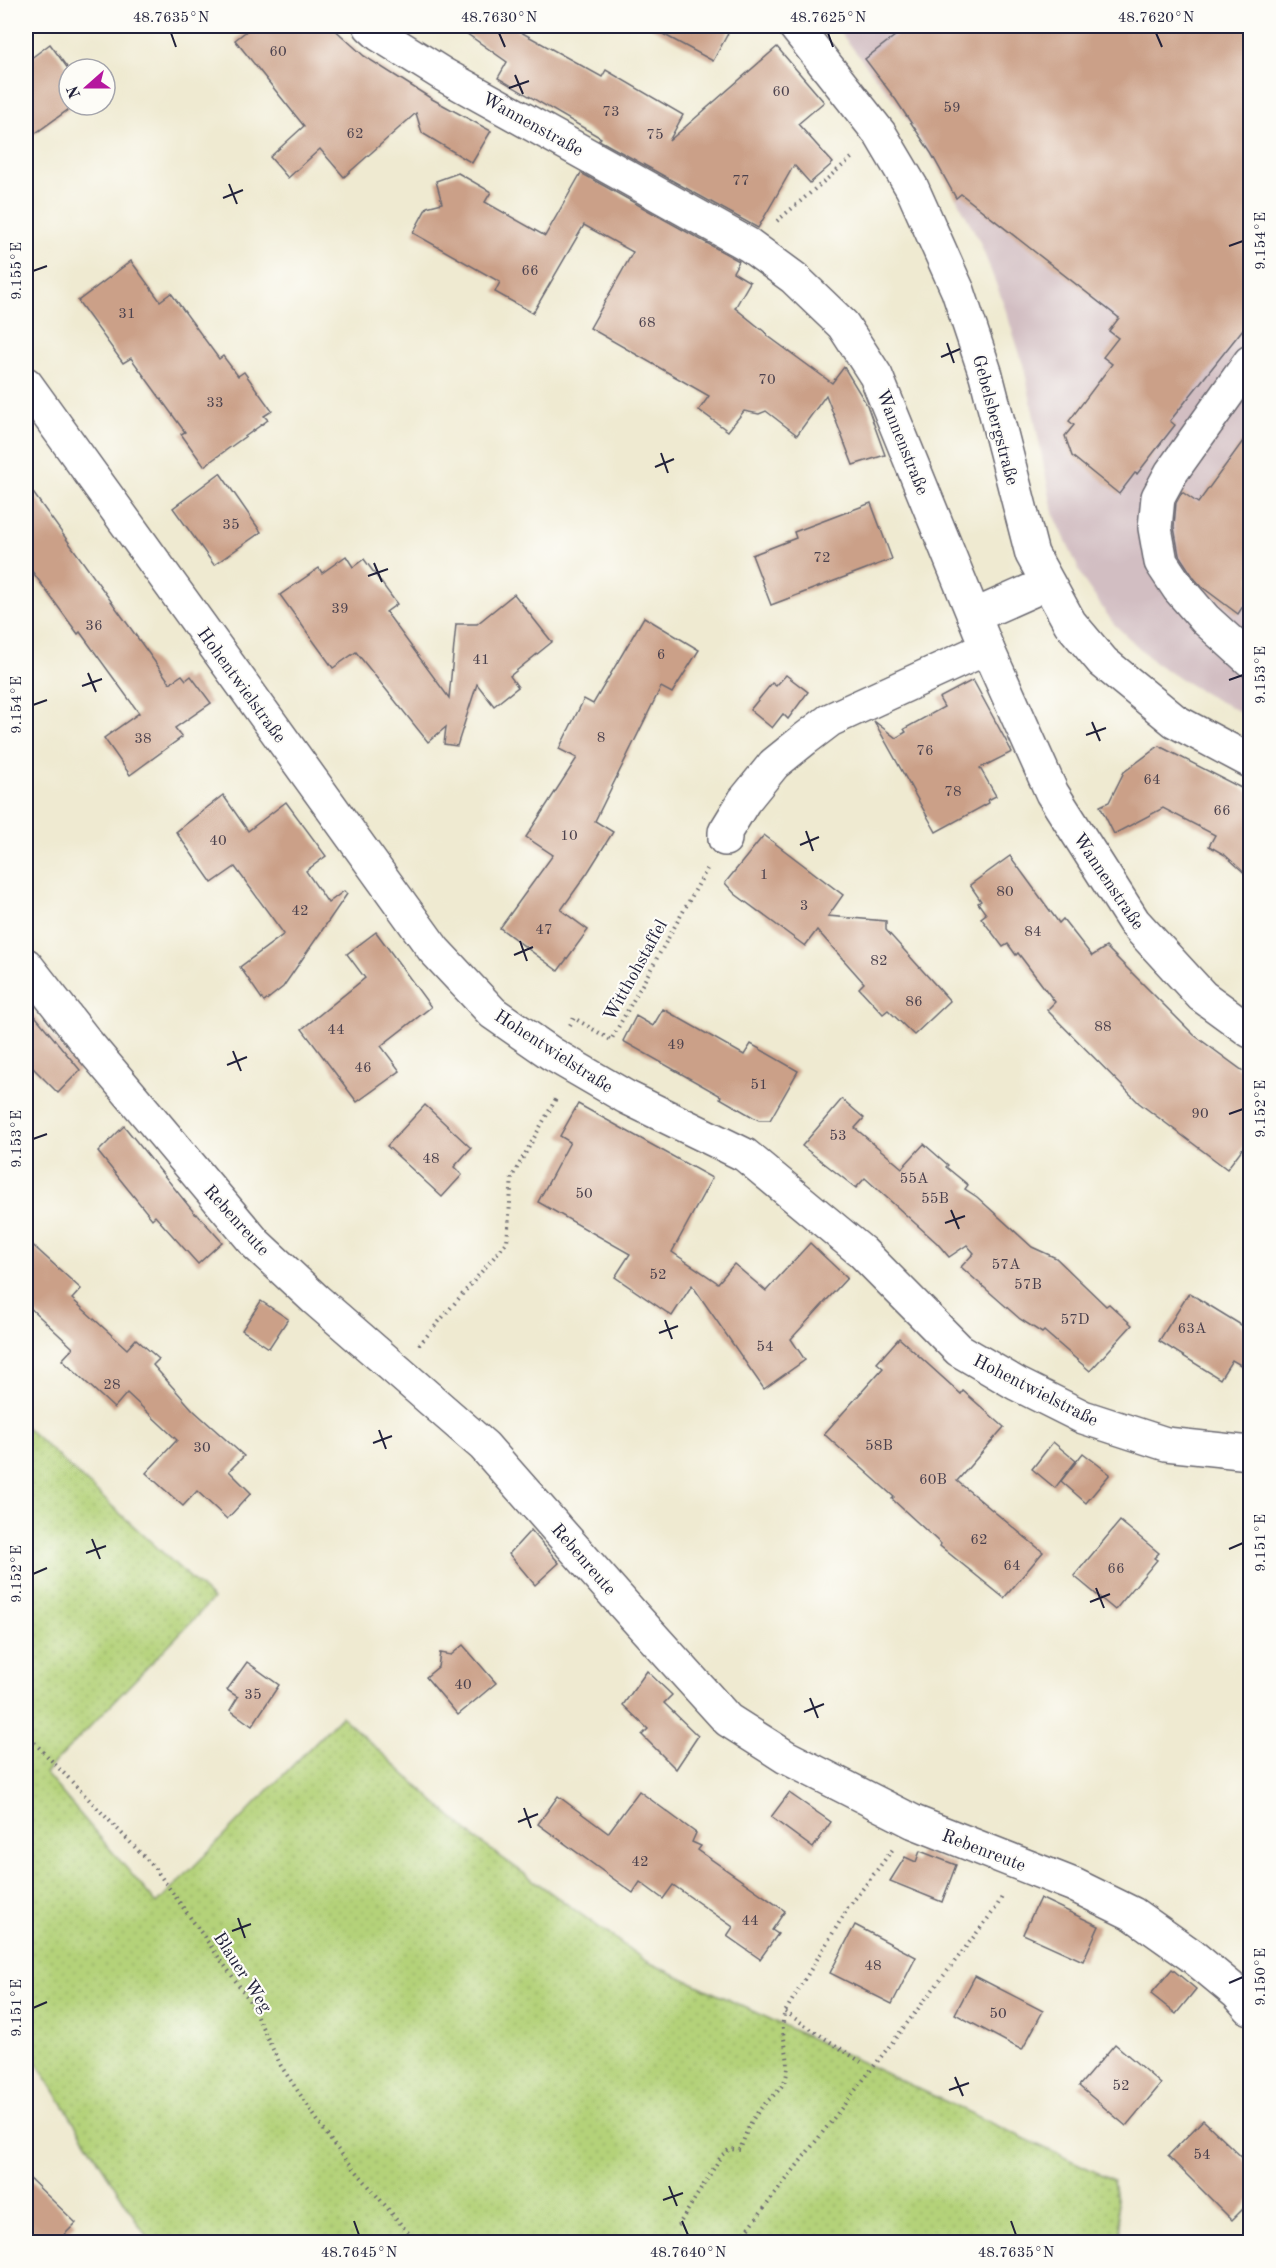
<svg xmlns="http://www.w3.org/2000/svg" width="1276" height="2268" font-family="'Old Standard TT',serif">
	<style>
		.industrial { fill: #d2bec2 }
		.garden { fill: url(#garden-dots); stroke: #6b7a5a; stroke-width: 1.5 }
		.building { fill: #cba088 }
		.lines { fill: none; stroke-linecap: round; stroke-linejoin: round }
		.minor-casing { stroke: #6a6870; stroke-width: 36 }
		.path { stroke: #6a6870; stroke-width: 4; stroke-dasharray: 1.5 4.5; stroke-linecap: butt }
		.minor { stroke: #fff; stroke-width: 33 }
		.ticks { fill: none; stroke: #22223b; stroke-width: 2 }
		.labels { text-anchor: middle; stroke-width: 4.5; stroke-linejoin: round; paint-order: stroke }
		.number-label { font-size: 15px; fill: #4c424e }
		.street-label { font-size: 18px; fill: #22223b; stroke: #fdfcf7 }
		.neatline { fill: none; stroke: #22223b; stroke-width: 2 }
		.ticks-label { font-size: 15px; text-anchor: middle; fill: #22223b }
	</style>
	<defs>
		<pattern id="garden-dots" width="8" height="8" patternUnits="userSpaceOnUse" patternTransform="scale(1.5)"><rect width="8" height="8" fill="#b4d279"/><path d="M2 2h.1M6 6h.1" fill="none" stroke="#9ab46a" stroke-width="1.8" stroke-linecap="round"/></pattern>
	</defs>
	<rect width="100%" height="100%" fill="#fdfcf7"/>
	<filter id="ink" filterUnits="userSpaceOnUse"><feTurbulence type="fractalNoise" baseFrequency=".0167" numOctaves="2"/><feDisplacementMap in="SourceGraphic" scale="12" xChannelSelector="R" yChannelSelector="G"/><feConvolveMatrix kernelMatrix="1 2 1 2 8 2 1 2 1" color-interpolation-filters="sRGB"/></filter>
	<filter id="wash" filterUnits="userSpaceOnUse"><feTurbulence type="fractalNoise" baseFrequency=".008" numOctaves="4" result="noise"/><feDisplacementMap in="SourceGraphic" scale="24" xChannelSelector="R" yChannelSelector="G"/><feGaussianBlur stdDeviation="1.35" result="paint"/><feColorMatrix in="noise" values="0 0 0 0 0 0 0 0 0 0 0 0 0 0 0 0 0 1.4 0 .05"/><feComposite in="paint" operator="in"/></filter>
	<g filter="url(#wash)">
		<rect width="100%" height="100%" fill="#efead1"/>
		<!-- industrial -->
		<polygon class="industrial" points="835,26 1250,26 1250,717 1207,695 1155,663 1113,623 1084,581 1053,512 1024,367 1003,302 979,240 946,179 897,104"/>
		<!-- garden -->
		<polygon class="garden" points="26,1427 213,1599 45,1773 157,1904 341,1716 476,1839 646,1961 1113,2180 1123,2242 150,2242 26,2046"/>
		<g id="blocks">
			<!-- building -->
			<g class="building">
				<polygon points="253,26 331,26 364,56 432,99 491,131 472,163 422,133 416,113 344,177 320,149 288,178 270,157 304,126 235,40"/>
				<polygon points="456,26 510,26 602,77 606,70 683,115 669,141 777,47 824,102 798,124 833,163 810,183 794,165 758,228 599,140 601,138 498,78 507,62"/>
				<polygon points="648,26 732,26 713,61"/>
				<polygon points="908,26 1251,26 1251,319 1170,421 1175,425 1137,474 1135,473 1119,494 1072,456 1065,436 1074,425 1069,421 1112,364 1103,357 1118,338 1109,331 1119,318 961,194 956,198 931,153 896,100 865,59"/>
				<polygon points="50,44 69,70 69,109 26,140 26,62"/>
				<polygon points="458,173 491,192 485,202 545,236 581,173 739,261 733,272 750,282 735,308 766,333 768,336 832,383 844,367 867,405 885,455 853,465 826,395 797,435 766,411 759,414 744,411 728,431 699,410 709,396 590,328 633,252 584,225 533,313 495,292 500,282 413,233 427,207 442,203 436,181"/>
				<polygon points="131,261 160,301 171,293 219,359 223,356 238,376 244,372 272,411 264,416 268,420 204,466 181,434 185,432 131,358 123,363 78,301"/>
				<polygon points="1251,430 1251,594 1238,614 1202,587 1194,578 1179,555 1174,527 1176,503 1182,492 1198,503"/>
				<polygon points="220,473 261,532 214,565 173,508"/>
				<polygon points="26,483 170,683 182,675 186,680 191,676 211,703 175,728 182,737 130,775 104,738 139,713 80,632 78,634 26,563"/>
				<polygon points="871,503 892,559 771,605 752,555 796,538 794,532"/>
				<polygon points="346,556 353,567 364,559 397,604 386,612 449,698 456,624 477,624 514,594 552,642 510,676 518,687 494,706 477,684 457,746 444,744 446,727 428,742 356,652 333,668 280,595 319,568 322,573"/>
				<polygon points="644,617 699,650 672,693 661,687 595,821 613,832 588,872 561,910 588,930 558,971 500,928 553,855 526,837 577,758 559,749 584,699 593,704"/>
				<polygon points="786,675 808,692 788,719 783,714 772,728 750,710 772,683 776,686"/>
				<polygon points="973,680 1012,752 980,768 996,796 988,800 989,803 936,832 874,721 896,738 906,732 904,729 944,707 939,698"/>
				<polygon points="1159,746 1251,793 1251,879 1225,855 1209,846 1215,835 1163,808 1114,834 1100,806 1109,802 1124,772"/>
				<polygon points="223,795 248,831 286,802 326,856 306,871 328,903 344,891 347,894 283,987 264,1002 240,967 284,934 235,867 212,883 176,832"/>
				<polygon points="764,835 843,895 828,916 886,921 886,930 950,1001 914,1035 888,1010 883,1014 859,988 864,983 817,930 805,946 735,894 725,883"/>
				<polygon points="1010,856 1059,923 1063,919 1092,956 1106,947 1194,1035 1251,1077 1251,1137 1227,1169 1139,1103 1047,1010 1055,1002 1018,953 1016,955 1008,944 1003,947 981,918 986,914 978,903 981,901 970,885"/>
				<polygon points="376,932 431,1007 381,1046 400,1071 357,1102 302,1029 365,978 347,954"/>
				<polygon points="26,1005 80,1070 58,1093 26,1061"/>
				<polygon points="663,1009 744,1055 751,1044 798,1071 770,1120 759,1120 753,1117 720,1098 721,1096 623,1041 636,1016 653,1026"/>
				<polygon points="842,1099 864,1118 855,1128 902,1168 924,1144 948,1165 946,1167 968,1185 965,1189 977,1197 1032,1247 1056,1258 1106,1306 1109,1304 1132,1325 1090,1371 1044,1331 1042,1333 1020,1319 961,1267 974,1253 967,1245 949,1257 937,1243 865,1178 856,1188 802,1146"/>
				<polygon points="578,1104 712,1178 672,1252 718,1283 734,1264 766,1291 810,1243 847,1278 791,1339 805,1360 764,1389 692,1285 672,1316 615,1277 630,1254 538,1202 570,1142 560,1136"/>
				<polygon points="425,1105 471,1148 454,1167 462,1175 442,1197 387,1146"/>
				<polygon points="124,1126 196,1215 197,1214 222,1242 198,1264 155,1216 152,1219 98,1152"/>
				<polygon points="26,1239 81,1289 72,1299 127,1349 136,1339 159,1359 153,1365 193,1410 244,1456 229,1471 251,1493 227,1519 197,1491 183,1506 146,1473 177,1440 127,1393 114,1408 62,1360 73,1348 26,1304"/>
				<polygon points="1189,1293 1251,1331 1251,1371 1232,1360 1220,1379 1159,1341"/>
				<polygon points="261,1301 288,1319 269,1348 242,1330"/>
				<polygon points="899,1338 961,1394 963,1391 1004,1427 957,1481 1043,1552 1004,1598 940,1546 941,1544 892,1499 894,1497 824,1434 883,1368 877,1363"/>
				<polygon points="1053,1442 1076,1461 1055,1488 1032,1469"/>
				<polygon points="1083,1453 1110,1474 1086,1503 1061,1481"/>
				<polygon points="1120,1521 1159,1553 1154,1558 1157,1560 1115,1610 1074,1576"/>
				<polygon points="531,1530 559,1563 535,1585 509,1554"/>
				<polygon points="463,1645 496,1683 458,1715 426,1677 438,1667 440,1653 451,1655"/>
				<polygon points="247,1662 279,1685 252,1726 230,1710 238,1697 227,1690"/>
				<polygon points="647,1671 672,1695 664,1703 698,1736 676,1769 642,1735 648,1729 623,1705"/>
				<polygon points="639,1791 696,1833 692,1842 701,1846 698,1850 785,1911 772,1930 778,1934 760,1959 727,1936 733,1927 673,1885 663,1899 640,1882 633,1893 538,1824 558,1796 608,1833"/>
				<polygon points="789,1793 831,1822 813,1848 771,1817"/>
				<polygon points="920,1851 956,1865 942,1902 890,1881 905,1857 916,1862"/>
				<polygon points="1040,1898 1099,1926 1083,1961 1023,1934"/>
				<polygon points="855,1925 916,1957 892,2004 830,1973"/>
				<polygon points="1172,1969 1196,1989 1176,2014 1151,1994"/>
				<polygon points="975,1976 1043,2011 1022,2050 955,2014"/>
				<polygon points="1115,2044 1161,2084 1126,2126 1079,2086"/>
				<polygon points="1203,2120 1251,2166 1251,2201 1232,2220 1168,2156"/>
				<polygon points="26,2175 76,2223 57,2242 26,2242"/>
			</g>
		</g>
	</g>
	<g filter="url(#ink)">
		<use href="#blocks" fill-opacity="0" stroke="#6a6870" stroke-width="1.5"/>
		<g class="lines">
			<!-- minor casing -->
			<g class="minor-casing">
				<g id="minor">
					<polyline points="370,26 380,35 444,75 749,245 794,278 843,325 876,376 987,648 1052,793 1134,922 1202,996 1250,1031"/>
					<polyline points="795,26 880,134 912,188 958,291 986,375 1032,554 1070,623 1103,662 1175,721 1250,761"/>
					<polyline points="1250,362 1171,473 1158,497 1155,528 1161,562 1179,589 1205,619 1250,660"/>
					<polyline points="26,384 434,950 493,1013 552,1054 626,1097 745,1155 862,1252 959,1350 1017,1384 1083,1417 1166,1444 1250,1453"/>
					<polyline points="974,616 1046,584"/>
					<polyline points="725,839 725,832 744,801 774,764 805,739 830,720 987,648"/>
					<polyline points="26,965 87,1043 256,1244 315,1299 484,1446 633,1615 728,1720 786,1757 914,1822 1074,1885 1133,1914 1191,1955 1237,1993 1250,2008"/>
				</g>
			</g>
			<!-- path -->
			<g class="path">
				<polyline points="26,29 31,26"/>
				<polyline points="777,221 854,156"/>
				<polyline points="570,1025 574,1018 611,1040 707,869"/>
				<polyline points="419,1345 507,1242 512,1177 557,1097"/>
				<polyline points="26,1734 154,1867 248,1998 281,2066 334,2145 416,2242"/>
				<polyline points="785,2012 861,2062"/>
				<path d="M678 2226 722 2155 730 2149 740 2150C745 2136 749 2123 758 2112 766 2100 779 2094 785 2080 794 2058 777 2034 785 2012L848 1908 893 1849"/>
				<polyline points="738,2242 996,1908 1003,1895"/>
			</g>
			<!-- minor -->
			<use href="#minor" class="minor"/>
		</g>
	</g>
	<!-- ticks -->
	<path class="ticks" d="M171 33 176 47M499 33 505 47M828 33 833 47M1156 33 1162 47M515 75 523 94M509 88 529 81M229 184 237 204M223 198 243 190M1229 246 1243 241M33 271 47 266M947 343 954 363M941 357 960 349M661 453 668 473M655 467 674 459M374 563 382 582M368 576 388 569M88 673 96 692M1229 680 1243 675M82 686 102 679M33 705 47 700M1092 722 1100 741M1086 735 1106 728M806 831 813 851M800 845 819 837M520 941 527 961M514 955 533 947M233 1051 241 1071M227 1065 247 1057M1229 1114 1243 1109M33 1139 47 1134M951 1210 959 1229M945 1223 965 1216M665 1320 672 1339M659 1333 678 1326M379 1430 386 1449M373 1443 392 1436M92 1539 100 1559M1229 1549 1243 1543M86 1553 106 1546M33 1574 47 1568M1096 1588 1104 1608M1090 1602 1110 1594M810 1698 818 1718M804 1712 824 1704M524 1808 531 1828M518 1822 538 1814M238 1918 245 1938M232 1931 251 1924M1229 1983 1243 1977M33 2008 47 2002M955 2077 963 2096M949 2090 969 2083M669 2186 677 2206M663 2200 683 2193M354 2221 359 2235M682 2221 688 2235M1011 2221 1016 2235"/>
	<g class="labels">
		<!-- number labels -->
		<g class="number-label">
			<text x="278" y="56">60</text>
			<text x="781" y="96">60</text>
			<text x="952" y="112">59</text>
			<text x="611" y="116">73</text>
			<text x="355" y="138">62</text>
			<text x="655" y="139">75</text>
			<text x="741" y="185">77</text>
			<text x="530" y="275">66</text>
			<text x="127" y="318">31</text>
			<text x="647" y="327">68</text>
			<text x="767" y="384">70</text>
			<text x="215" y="407">33</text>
			<text x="231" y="529">35</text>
			<text x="822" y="562">72</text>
			<text x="340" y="613">39</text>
			<text x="94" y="630">36</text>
			<text x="661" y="659">6</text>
			<text x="481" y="664">41</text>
			<text x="601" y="742">8</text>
			<text x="143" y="743">38</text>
			<text x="925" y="755">76</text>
			<text x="1152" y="784">64</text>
			<text x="953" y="796">78</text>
			<text x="1222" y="815">66</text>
			<text x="569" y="840">10</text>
			<text x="218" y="845">40</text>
			<text x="764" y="879">1</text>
			<text x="1005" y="896">80</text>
			<text x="804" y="910">3</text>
			<text x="300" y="915">42</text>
			<text x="544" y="934">47</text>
			<text x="1033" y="936">84</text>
			<text x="879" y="965">82</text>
			<text x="914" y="1006">86</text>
			<text x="1103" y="1031">88</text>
			<text x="336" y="1034">44</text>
			<text x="676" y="1049">49</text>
			<text x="363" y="1072">46</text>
			<text x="759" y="1089">51</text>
			<text x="1200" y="1118">90</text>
			<text x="838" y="1140">53</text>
			<text x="431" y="1163">48</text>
			<text x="914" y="1183">55A</text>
			<text x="584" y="1198">50</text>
			<text x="935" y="1203">55B</text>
			<text x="1006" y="1269">57A</text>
			<text x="658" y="1279">52</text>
			<text x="1028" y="1289">57B</text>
			<text x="1075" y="1324">57D</text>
			<text x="1192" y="1333">63A</text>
			<text x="765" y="1351">54</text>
			<text x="112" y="1389">28</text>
			<text x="879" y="1450">58B</text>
			<text x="202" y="1452">30</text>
			<text x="933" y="1484">60B</text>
			<text x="979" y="1544">62</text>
			<text x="1012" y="1570">64</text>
			<text x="1116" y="1573">66</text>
			<text x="463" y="1689">40</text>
			<text x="253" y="1699">35</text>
			<text x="640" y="1866">42</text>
			<text x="750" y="1925">44</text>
			<text x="873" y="1970">48</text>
			<text x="998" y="2018">50</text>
			<text x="1121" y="2090">52</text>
			<text x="1202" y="2159">54</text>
		</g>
		<!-- street labels -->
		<g class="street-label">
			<text transform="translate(533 124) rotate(29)" y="6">Wannenstraße</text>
			<text transform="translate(996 420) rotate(75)" y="6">Gebelsbergstraße</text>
			<text transform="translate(903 442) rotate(68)" y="6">Wannenstraße</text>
			<text transform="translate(242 685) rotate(54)" y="6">Hohentwielstraße</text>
			<text transform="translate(1109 881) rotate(56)" y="6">Wannenstraße</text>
			<text transform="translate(635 970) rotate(-61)" y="6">Witthohstaffel</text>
			<text transform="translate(554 1051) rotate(33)" y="6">Hohentwielstraße</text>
			<text transform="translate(237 1220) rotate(48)" y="6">Rebenreute</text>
			<text transform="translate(1036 1390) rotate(27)" y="6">Hohentwielstraße</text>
			<text transform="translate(584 1559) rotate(49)" y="6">Rebenreute</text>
			<text transform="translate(984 1850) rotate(21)" y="6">Rebenreute</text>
			<text transform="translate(243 1972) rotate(57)" y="6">Blauer Weg</text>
		</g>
	</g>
	<!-- margin -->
	<rect width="1276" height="2268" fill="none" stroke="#fdfcf7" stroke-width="66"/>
	<!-- north arrow -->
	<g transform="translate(87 87) rotate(249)"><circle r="28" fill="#fdfcf7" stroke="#a5a5ac" stroke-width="1.5"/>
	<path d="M0-4.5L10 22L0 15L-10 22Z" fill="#b5179e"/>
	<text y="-9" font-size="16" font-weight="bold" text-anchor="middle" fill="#22223b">N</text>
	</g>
	<rect x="33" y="33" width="1210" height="2202" class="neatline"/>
	<g class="ticks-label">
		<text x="171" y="22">48.7635°N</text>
		<text x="499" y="22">48.7630°N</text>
		<text x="828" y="22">48.7625°N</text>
		<text x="1156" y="22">48.7620°N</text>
		<text transform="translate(1260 241) rotate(-90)" y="5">9.154°E</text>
		<text transform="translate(16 271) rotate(-90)" y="5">9.155°E</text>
		<text transform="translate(1260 675) rotate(-90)" y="5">9.153°E</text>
		<text transform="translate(16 705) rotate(-90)" y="5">9.154°E</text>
		<text transform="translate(1260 1109) rotate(-90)" y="5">9.152°E</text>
		<text transform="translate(16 1139) rotate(-90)" y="5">9.153°E</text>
		<text transform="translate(1260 1543) rotate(-90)" y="5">9.151°E</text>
		<text transform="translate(16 1574) rotate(-90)" y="5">9.152°E</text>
		<text transform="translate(1260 1977) rotate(-90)" y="5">9.150°E</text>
		<text transform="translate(16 2008) rotate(-90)" y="5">9.151°E</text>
		<text x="359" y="2257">48.7645°N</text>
		<text x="688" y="2257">48.7640°N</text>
		<text x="1016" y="2257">48.7635°N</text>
	</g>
</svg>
